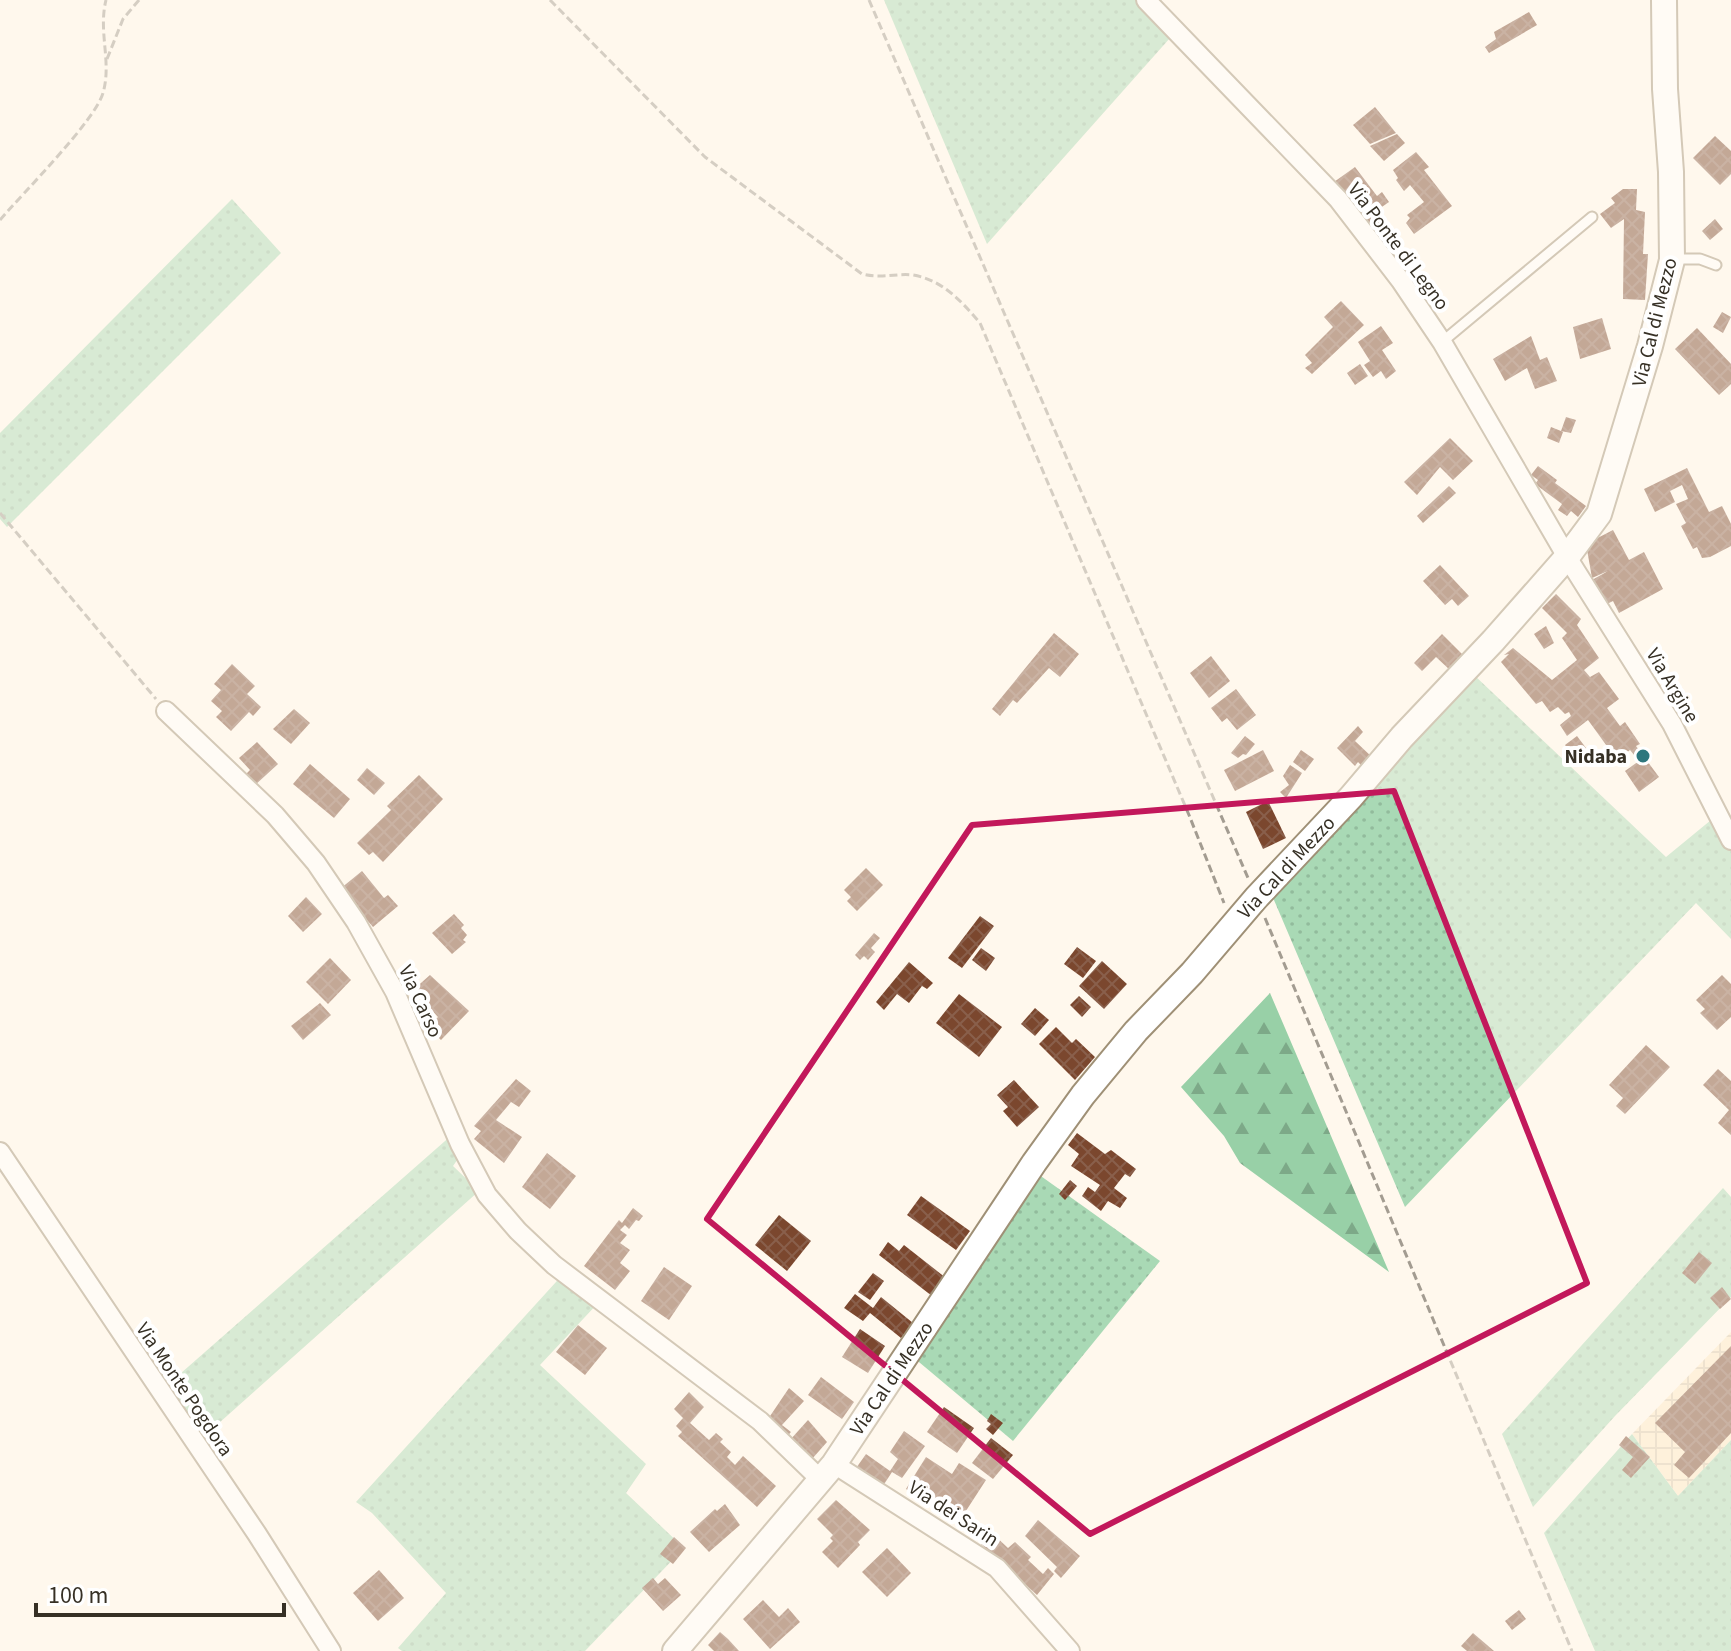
<svg xmlns="http://www.w3.org/2000/svg" width="1731" height="1651" font-family="'Source Sans 3',sans-serif">
	<style>
		.industrial { fill: url(#industrial-grid) }
		.grass { fill: url(#grass-dots) }
		.forest { fill: url(#forest-firs) }
		.building { fill: url(#building-cross-hatch) }
		.lines { fill: none; stroke-linecap: round; stroke-linejoin: round }
		.service-casing { stroke: #9f9076; stroke-width: 13 }
		.minor-casing { stroke: #9f9076; stroke-width: 22 }
		.tertiary-casing { stroke: #9f9076; stroke-width: 28 }
		.path { stroke: #a39c91; stroke-width: 3; stroke-dasharray: 8 4; stroke-linecap: butt }
		.service { stroke: #fff; stroke-width: 9 }
		.minor { stroke: #fff; stroke-width: 18 }
		.tertiary { stroke: #fff; stroke-width: 24 }
		.marked { fill: none; stroke: #c2185b; stroke-width: 6; stroke-linejoin: round }
		.poi-dot { fill: #2e777d; stroke: #fff; stroke-width: 3 }
		.labels { text-anchor: middle; stroke-width: 8; stroke-linejoin: round; paint-order: stroke }
		.street-label { font-size: 20px; fill: #363025; stroke: #fff }
		.poi-label { font-size: 20px; font-weight: bold; fill: #363025; stroke: #fff; text-anchor: end }
	</style>
	<defs>
		<pattern id="industrial-grid" width="8" height="8" patternUnits="userSpaceOnUse" patternTransform="scale(2)"><rect width="8" height="8" fill="#fde9c6"/><path d="M0 4h8M4 0v8" fill="none" stroke="#d9c8aa"/></pattern>
		<pattern id="grass-dots" width="8" height="8" patternUnits="userSpaceOnUse" patternTransform="scale(2)"><rect width="8" height="8" fill="#a9d9b5"/><path d="M2 2h.1M6 6h.1" fill="none" stroke="#92bb9c" stroke-width="1.8" stroke-linecap="round"/></pattern>
		<pattern id="forest-firs" width="22" height="20" patternUnits="userSpaceOnUse" patternTransform="scale(2)"><rect width="22" height="20" fill="#98d0a7"/><path d="M5 1l3.5 6h-7zM16 11l3.5 6h-7z" fill="#7da988"/></pattern>
		<pattern id="building-cross-hatch" width="8" height="8" patternUnits="userSpaceOnUse" patternTransform="scale(2)"><rect width="8" height="8" fill="#7b472e"/><path d="M0 0l8 8M0 8l8-8" fill="none" stroke="#895f4b"/></pattern>
	</defs>
	<rect width="100%" height="100%" fill="#fff8ed"/>
	<!-- industrial -->
	<polygon class="industrial" points="1731,1332 1731,1440 1678,1496 1632,1434"/>
	<!-- grass -->
	<g class="grass">
		<polygon points="884,0 1150,0 1178,29 987,244"/>
		<polygon points="232,199 281,253 7,527 0,519 0,433"/>
		<polygon points="1474,675 1666,857 1722,811 1731,836 1731,939 1696,903 1405,1207 1271,893"/>
		<polygon points="453,1134 462,1153 453,1166 479,1191 200,1440 164,1388"/>
		<polygon points="1038,1174 1160,1261 1013,1441 913,1357"/>
		<polygon points="1723,1188 1731,1197 1731,1297 1615,1416 1533,1507 1502,1434"/>
		<polygon points="566,1271 599,1302 540,1365 646,1464 626,1493 684,1548 585,1651 402,1651 398,1648 446,1593 372,1513 356,1502"/>
		<polygon points="1632,1434 1678,1496 1731,1440 1731,1651 1595,1651 1544,1533"/>
	</g>
	<!-- forest -->
	<polygon class="forest" points="1270,993 1285,1028 1389,1272 1240,1163 1224,1136 1181,1087"/>
	<!-- building -->
	<g class="building">
		<polygon points="1529,12 1537,25 1489,53 1485,47 1496,39 1494,32"/>
		<polygon points="1375,107 1396,133 1370,144 1353,125"/>
		<polygon points="1397,134 1405,143 1384,161 1370,146"/>
		<polygon points="1715,136 1731,151 1731,174 1720,185 1693,158"/>
		<polygon points="1416,152 1429,167 1424,170 1452,206 1414,234 1406,223 1410,218 1407,215 1424,202 1410,185 1404,191 1396,180 1398,178 1393,170"/>
		<polygon points="1355,167 1377,196 1382,192 1389,202 1376,211 1394,235 1381,245 1334,182"/>
		<polygon points="1623,189 1637,189 1636,210 1645,212 1643,254 1648,254 1645,300 1623,299 1624,219 1611,228 1600,214 1615,203 1611,198"/>
		<polygon points="1715,219 1723,229 1710,240 1702,231"/>
		<polygon points="1341,301 1364,325 1312,374 1305,368 1312,363 1305,355 1333,327 1324,317"/>
		<polygon points="1722,312 1731,317 1723,333 1713,327"/>
		<polygon points="1602,318 1611,349 1580,359 1573,327"/>
		<polygon points="1381,326 1393,343 1382,350 1396,371 1386,379 1381,371 1373,377 1364,365 1370,361 1358,342"/>
		<polygon points="1697,328 1731,364 1731,384 1719,395 1675,349"/>
		<polygon points="1531,336 1540,360 1547,357 1557,381 1535,389 1527,368 1505,381 1493,359"/>
		<polygon points="1360,364 1368,376 1355,385 1347,373"/>
		<polygon points="1566,417 1576,420 1571,433 1561,431 1563,432 1559,443 1547,438 1551,427 1561,431"/>
		<polygon points="1450,438 1473,461 1453,480 1440,467 1417,495 1404,482"/>
		<polygon points="1538,466 1557,480 1555,483 1586,506 1578,517 1571,511 1567,516 1558,510 1562,504 1535,484 1538,480 1531,475"/>
		<polygon points="1687,468 1709,512 1722,506 1731,524 1731,546 1710,557 1702,558 1697,547 1693,549 1681,526 1686,523 1676,504 1688,499 1682,485 1670,491 1675,502 1655,512 1644,489"/>
		<polygon points="1449,486 1456,493 1423,523 1417,516"/>
		<polygon points="1613,530 1629,560 1644,552 1663,589 1619,613 1613,601 1605,605 1592,580 1608,571 1592,578 1586,544"/>
		<polygon points="1440,565 1469,596 1458,606 1452,599 1445,605 1423,581"/>
		<polygon points="1556,594 1581,619 1577,625 1599,658 1584,670 1590,677 1599,672 1619,699 1607,708 1620,726 1625,722 1640,744 1636,746 1659,777 1639,792 1625,771 1639,761 1630,750 1617,760 1588,720 1567,736 1560,725 1571,716 1569,712 1565,714 1558,707 1550,712 1542,701 1536,704 1501,662 1509,654 1504,655 1513,648 1552,680 1577,660 1562,638 1567,633 1542,608"/>
		<polygon points="1546,626 1554,643 1544,649 1534,634"/>
		<polygon points="1054,633 1079,654 1060,677 1049,668 1017,703 1013,700 1000,716 992,709"/>
		<polygon points="1442,634 1465,657 1451,671 1436,657 1422,671 1414,663"/>
		<polygon points="1211,656 1230,681 1209,698 1190,673"/>
		<polygon points="232,664 255,686 247,694 261,707 253,716 249,712 231,731 216,717 222,711 211,701 221,690 214,684"/>
		<polygon points="1236,689 1256,715 1237,730 1227,718 1222,722 1211,708"/>
		<polygon points="294,709 310,723 291,744 273,729"/>
		<polygon points="1358,726 1363,732 1355,741 1373,758 1364,768 1358,762 1355,766 1337,748"/>
		<polygon points="1245,736 1255,744 1246,755 1243,754 1238,758 1231,753"/>
		<polygon points="1577,736 1586,748 1574,757 1565,745"/>
		<polygon points="257,742 278,764 254,786 244,776 250,770 239,758"/>
		<polygon points="1263,750 1274,771 1235,791 1224,770"/>
		<polygon points="1301,750 1314,759 1305,771 1293,762"/>
		<polygon points="310,764 350,799 334,818 293,784"/>
		<polygon points="1290,765 1302,773 1286,798 1280,792 1289,785 1283,776"/>
		<polygon points="367,768 385,783 374,795 357,780"/>
		<polygon points="419,775 443,799 383,862 373,852 369,855 357,843 391,810 387,806"/>
		<polygon points="1268,801 1286,838 1263,849 1246,812"/>
		<polygon points="866,868 883,885 857,911 847,901 851,897 844,890"/>
		<polygon points="362,871 384,898 388,895 398,906 373,927 340,889"/>
		<polygon points="306,897 322,914 303,932 288,916"/>
		<polygon points="454,914 464,925 461,928 467,935 463,940 466,942 452,954 432,933"/>
		<polygon points="980,916 994,926 962,968 948,958"/>
		<polygon points="874,933 880,938 871,948 875,952 868,960 864,956 860,960 855,955"/>
		<polygon points="1077,947 1096,961 1083,978 1064,964"/>
		<polygon points="981,948 995,958 986,971 972,960"/>
		<polygon points="330,958 351,980 328,1004 306,982"/>
		<polygon points="1102,961 1127,984 1104,1009 1079,986"/>
		<polygon points="909,962 933,983 927,989 922,986 909,1003 897,994 884,1010 876,1002"/>
		<polygon points="430,975 469,1011 441,1040 428,1027 438,1017 413,990"/>
		<polygon points="1722,975 1731,984 1731,1017 1717,1030 1700,1013 1705,1009 1696,1000"/>
		<polygon points="959,994 1002,1027 979,1057 936,1023"/>
		<polygon points="1079,996 1091,1007 1082,1017 1070,1005"/>
		<polygon points="320,1003 331,1015 303,1040 291,1026"/>
		<polygon points="1035,1008 1049,1020 1035,1036 1021,1024"/>
		<polygon points="1056,1027 1072,1043 1076,1039 1095,1057 1075,1080 1039,1044"/>
		<polygon points="1646,1045 1670,1067 1625,1114 1616,1106 1623,1098 1609,1085"/>
		<polygon points="1718,1069 1731,1081 1731,1135 1718,1123 1729,1110 1703,1085"/>
		<polygon points="516,1079 531,1091 519,1107 511,1102 496,1120 522,1137 504,1163 474,1139 481,1131 474,1126"/>
		<polygon points="1014,1080 1039,1107 1017,1127 1003,1111 1008,1107 997,1095"/>
		<polygon points="1077,1133 1105,1154 1111,1150 1136,1169 1130,1177 1125,1174 1114,1188 1127,1198 1120,1208 1108,1201 1101,1211 1082,1196 1088,1187 1095,1192 1100,1185 1071,1166 1079,1154 1068,1145"/>
		<polygon points="547,1153 576,1176 550,1209 522,1187"/>
		<polygon points="1070,1180 1077,1186 1065,1200 1059,1194"/>
		<polygon points="921,1196 970,1231 956,1250 907,1215"/>
		<polygon points="633,1208 643,1216 639,1221 636,1220 629,1229 625,1225 620,1230 627,1235 620,1243 630,1250 620,1263 630,1271 615,1290 584,1266 619,1220 622,1223"/>
		<polygon points="779,1215 811,1241 787,1271 755,1245"/>
		<polygon points="888,1242 899,1251 904,1245 946,1278 932,1296 879,1255"/>
		<polygon points="1699,1252 1712,1263 1695,1284 1682,1273"/>
		<polygon points="664,1267 692,1286 669,1320 641,1301"/>
		<polygon points="873,1273 884,1281 870,1300 858,1292"/>
		<polygon points="1722,1287 1731,1299 1720,1309 1710,1298"/>
		<polygon points="855,1294 873,1308 881,1297 913,1323 901,1338 870,1313 863,1321 844,1308"/>
		<polygon points="578,1325 607,1348 585,1375 556,1352"/>
		<polygon points="860,1329 885,1346 868,1373 842,1357"/>
		<polygon points="1731,1346 1731,1433 1689,1478 1674,1465 1685,1452 1655,1423"/>
		<polygon points="821,1377 854,1402 842,1419 808,1395"/>
		<polygon points="789,1388 804,1401 782,1425 791,1432 785,1439 766,1422"/>
		<polygon points="689,1392 704,1407 690,1423 709,1440 716,1433 723,1439 720,1442 731,1452 727,1457 735,1465 743,1456 776,1486 757,1507 678,1436 682,1432 676,1426 683,1418 674,1409"/>
		<polygon points="944,1407 974,1428 957,1453 927,1432"/>
		<polygon points="991,1414 1003,1423 993,1435 986,1429 991,1424 987,1421"/>
		<polygon points="808,1420 827,1442 812,1459 790,1440"/>
		<polygon points="904,1431 925,1446 902,1478 892,1472 881,1489 854,1471 866,1454 890,1471 898,1459 890,1452"/>
		<polygon points="1626,1436 1650,1457 1631,1478 1622,1470 1633,1457 1619,1445"/>
		<polygon points="991,1438 1013,1455 993,1479 972,1463"/>
		<polygon points="926,1457 952,1474 959,1463 986,1480 962,1517 943,1505 940,1510 906,1489"/>
		<polygon points="836,1500 870,1530 858,1542 860,1545 838,1568 822,1552 833,1541 830,1538 833,1535 817,1519"/>
		<polygon points="725,1504 740,1525 709,1552 690,1532 715,1509 717,1511"/>
		<polygon points="1038,1520 1080,1556 1061,1578 1054,1571 1057,1567 1025,1536"/>
		<polygon points="992,1533 1008,1548 1015,1542 1031,1557 1028,1560 1043,1574 1048,1568 1054,1574 1037,1595 981,1544"/>
		<polygon points="674,1537 686,1548 673,1564 660,1554"/>
		<polygon points="887,1548 911,1573 887,1597 862,1572"/>
		<polygon points="379,1570 404,1598 378,1621 353,1593"/>
		<polygon points="653,1578 658,1584 665,1578 681,1595 663,1611 642,1588"/>
		<polygon points="763,1600 779,1617 788,1608 800,1622 770,1649 743,1619"/>
		<polygon points="1519,1610 1526,1619 1512,1630 1505,1621"/>
		<polygon points="720,1632 728,1639 739,1651 714,1651 708,1645"/>
		<polygon points="1473,1633 1494,1651 1467,1651 1461,1646"/>
	</g>
	<g class="lines">
		<!-- service casing -->
		<g class="service-casing">
			<g id="service">
				<polyline points="1675,259 1700,259 1716,265"/>
				<polyline points="1442,342 1592,217"/>
			</g>
		</g>
		<!-- minor casing -->
		<g class="minor-casing">
			<g id="minor">
				<polyline points="1146,0 1338,199 1401,281 1442,342 1567,557 1672,724 1731,840"/>
				<polyline points="166,711 275,815 316,863 356,922 395,992 460,1144 487,1195 518,1231 554,1265 760,1421 821,1480"/>
				<polyline points="0,1152 257,1534 331,1651"/>
				<polyline points="834,1464 997,1568 1070,1651"/>
			</g>
		</g>
		<!-- tertiary casing -->
		<g class="tertiary-casing">
			<polyline id="tertiary" points="675,1651 834,1464 1034,1163 1083,1095 1136,1031 1192,973 1256,898 1351,797 1402,737 1493,641 1567,557 1599,514 1650,346 1672,260 1671,172 1665,89 1664,0"/>
		</g>
		<!-- path -->
		<g class="path">
			<path d="M550 0 705 157 862 274C883 279 896 273 913 275 943 280 962 302 980 323L1189 815 1224 903"/>
			<polyline points="869,0 1248,878"/>
			<polyline points="107,59 123,19 139,0"/>
			<path d="M0 220C22 194 95 121 103 93 112 62 98 32 106 0"/>
			<polyline points="0,513 156,699"/>
			<polyline points="1265,918 1572,1651"/>
		</g>
		<!-- service -->
		<use href="#service" class="service"/>
		<!-- minor -->
		<use href="#minor" class="minor"/>
		<!-- tertiary -->
		<use href="#tertiary" class="tertiary"/>
	</g>
	<!-- marked area -->
	<path d="M0 0H1731V1651H0ZM1394 791 1587 1283 1090 1534 707 1219 972 825Z" fill="#fff8ed" fill-opacity=".55" fill-rule="evenodd"/>
	<path class="marked" d="M1394 791 1587 1283 1090 1534 707 1219 972 825Z"/>
	<!-- markers -->
	<circle class="poi-dot" cx="1643" cy="756" r="8"/>
	<g class="labels">
		<!-- street labels -->
		<g class="street-label">
			<text transform="translate(1399 246) rotate(53)" y="7">Via Ponte di Legno</text>
			<text transform="translate(1654 322) rotate(-76)" y="7">Via Cal di Mezzo</text>
			<text transform="translate(1673 685) rotate(59)" y="7">Via Argine</text>
			<text transform="translate(1286 867) rotate(-47)" y="7">Via Cal di Mezzo</text>
			<text transform="translate(421 1001) rotate(65)" y="7">Via Carso</text>
			<text transform="translate(891 1378) rotate(-56)" y="7">Via Cal di Mezzo</text>
			<text transform="translate(185 1389) rotate(56)" y="7">Via Monte Pogdora</text>
			<text transform="translate(954 1513) rotate(33)" y="7">Via dei Sarin</text>
		</g>
		<!-- poi labels -->
		<g class="poi-label">
			<text x="1627" y="763">Nidaba</text>
		</g>
	</g>
	<!-- scale -->
	<path d="M36 1603v12h248v-12" fill="none" stroke="#363025" stroke-width="4"/>
	<text x="48" y="1603" font-size="24" fill="#363025" stroke="#ffffff" stroke-width="6" paint-order="stroke">100 m</text>
</svg>
